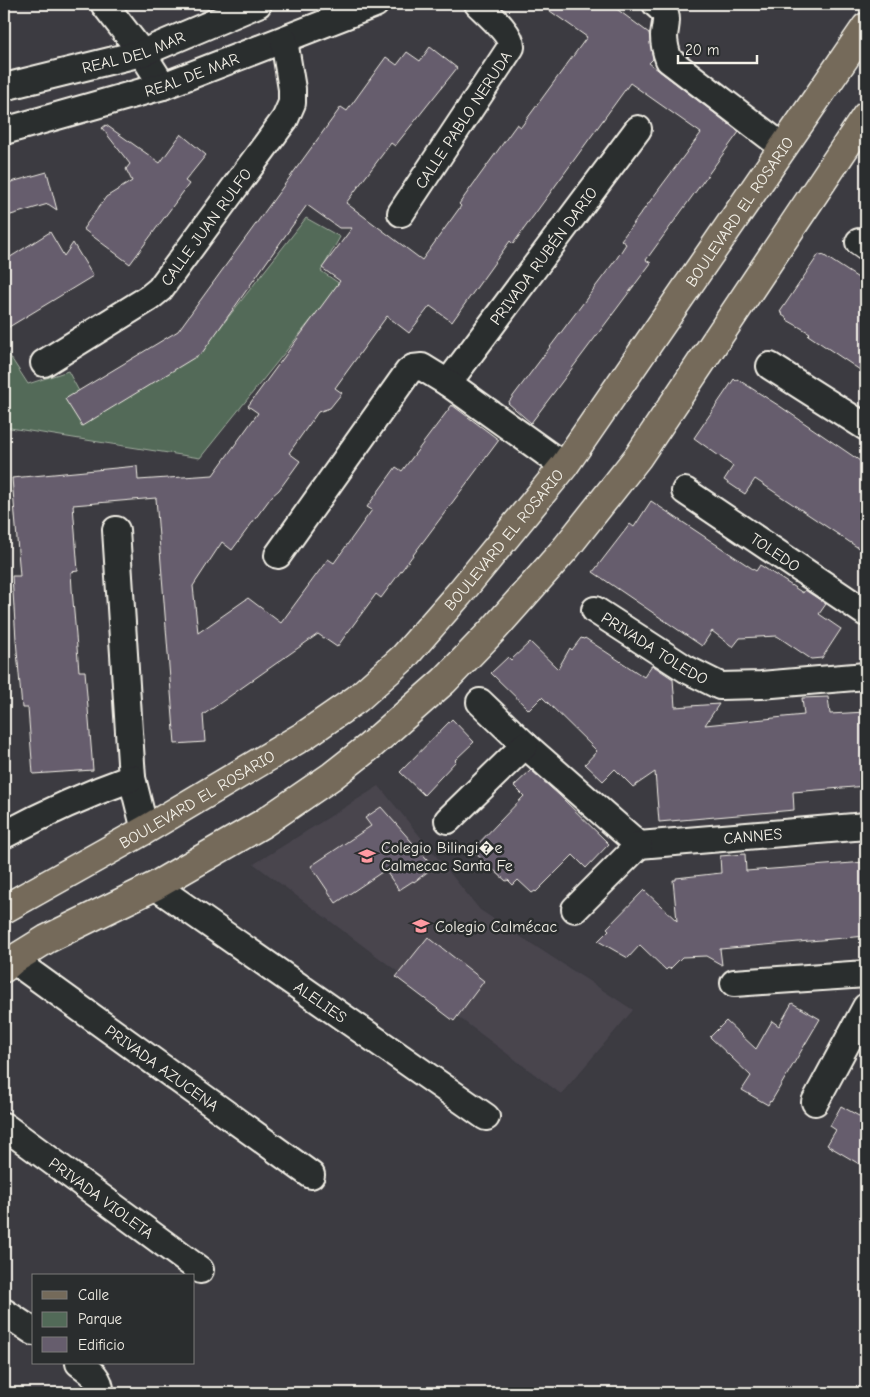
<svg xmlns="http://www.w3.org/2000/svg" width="870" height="1397" font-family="'Comic Neue',sans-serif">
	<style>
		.built { fill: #49454e }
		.green { fill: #526a58; stroke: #a3aea0 }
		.building { fill: #665d6d; stroke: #f4f1e8 }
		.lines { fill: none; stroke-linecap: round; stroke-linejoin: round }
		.minor-casing { stroke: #f4f1e8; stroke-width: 30 }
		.major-casing { stroke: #f4f1e8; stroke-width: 31 }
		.minor { stroke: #2a2d2e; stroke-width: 26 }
		.major { stroke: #746a5a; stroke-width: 28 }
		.labels { text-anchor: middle; stroke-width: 5; stroke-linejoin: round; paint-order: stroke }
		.street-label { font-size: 16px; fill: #f4f1e8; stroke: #2a2d2e }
		.poi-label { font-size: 16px; fill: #f4f1e8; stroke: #2a2d2e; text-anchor: start }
	</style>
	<rect width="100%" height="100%" fill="#3c3b41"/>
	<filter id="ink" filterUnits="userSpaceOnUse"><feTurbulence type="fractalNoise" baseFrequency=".02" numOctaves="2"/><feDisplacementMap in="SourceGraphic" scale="10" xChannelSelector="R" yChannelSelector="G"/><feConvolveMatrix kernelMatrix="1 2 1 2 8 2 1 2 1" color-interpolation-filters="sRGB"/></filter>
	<g filter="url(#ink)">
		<!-- built -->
		<polygon class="built" points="379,786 480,910 633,1010 561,1094 254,864"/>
		<!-- green -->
		<polygon class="green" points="306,218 340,237 321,271 340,284 200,458 4,427 4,347 28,384 68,371 87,406 201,352"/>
		<!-- building -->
		<g class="building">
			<polygon points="540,4 610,4 649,33 653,59 649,63 739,132 646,260 651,263 531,423 508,403 617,258 626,244 621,240 701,133 630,83 513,244 510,241 452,322 430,306 409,333 387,316 335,388 342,393 330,408 318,412 289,453 300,461 279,490 272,496 232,550 222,542 193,586 198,633 248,598 281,623 328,559 334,563 372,510 367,507 396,467 402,471 452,405 499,440 381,598 376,594 337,647 318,634 203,715 205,742 175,744 156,498 73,505 78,571 71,572 72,589 79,671 85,671 93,770 33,774 28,708 22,708 16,640 12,576 20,576 12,478 137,466 138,480 213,475 258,413 248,406 340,281 322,268 352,228 339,228 307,205 202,353 82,426 65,399 178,331 341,107 347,111 386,57 397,65 407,52 420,61 430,47 457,68 395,146 391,143 346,203 422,260 461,206 459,204 517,124 521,127 587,37"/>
			<polygon points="106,125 160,163 181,134 206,155 185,181 189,184 130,264 83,229 106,197 132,181 126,169 130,164 102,128"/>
			<polygon points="47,172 57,210 48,204 4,217 4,184"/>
			<polygon points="50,232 64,256 73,243 93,276 4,330 4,261"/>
			<polygon points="819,254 822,256 823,255 866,283 866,374 808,335 810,333 787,320 788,319 782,315 783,314 780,312"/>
			<polygon points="734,379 736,381 737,379 781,407 866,465 866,553 755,479 745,494 724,480 733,466 694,438"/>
			<polygon points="651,501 756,571 760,565 803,593 805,590 826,604 819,614 841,629 822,658 811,659 777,636 740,638 733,647 712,631 702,646 593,572 630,524 634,527"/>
			<polygon points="581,638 584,639 585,638 644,677 652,665 673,679 675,707 719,704 705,725 804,715 802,698 828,697 830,714 866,712 866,786 793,792 794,810 659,822 655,772 633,787 615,769 603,781 585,764 597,751 542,697 529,710 491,673 508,657 511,660 530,642 558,669 570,648 572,650"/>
			<polygon points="452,719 474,742 455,760 456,761 424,795 400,772"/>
			<polygon points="531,770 559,795 609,844 586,868 573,855 536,892 535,891 532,893 518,880 513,885 508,880 506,881 474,852 477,849 475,847 524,796 514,786"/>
			<polygon points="381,807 434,867 414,882 413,881 399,890 385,870 336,903 311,866 371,826 365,818"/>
			<polygon points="745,854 746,871 866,862 866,936 720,949 722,965 706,956 682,957 670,969 668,968 666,970 640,945 628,958 598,941 609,930 607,928 644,890 677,921 673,880 676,880 676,878 721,873 720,856"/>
			<polygon points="428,937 484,981 454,1021 396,977"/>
			<polygon points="792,1003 820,1019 771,1102 770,1101 768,1105 742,1090 751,1076 710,1037 726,1021 756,1049 772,1021 779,1026"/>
			<polygon points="841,1106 866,1120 866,1168 827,1145 836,1130 830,1126"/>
		</g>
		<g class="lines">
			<!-- minor casing -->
			<g class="minor-casing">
				<g id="minor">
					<polyline points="104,4 142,53 163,86"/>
					<path d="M656 4C670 16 666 19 664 36 664 44 666 52 669 60L783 147"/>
					<path id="s1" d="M4 87 142 53 258 4"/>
					<path id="s2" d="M4 131 163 86 375 4"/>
					<path id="s3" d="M401 213 511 47C512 34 487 13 478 4"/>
					<polyline points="859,242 866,247"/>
					<path id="s4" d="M44 363 149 298 160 289 285 119 292 103V89L284 40"/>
					<polyline points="770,366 866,427"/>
					<path id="s5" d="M448 383 638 129"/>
					<path id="s6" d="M685 491 866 613"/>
					<polyline points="116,530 132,778 145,830"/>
					<polyline points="278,555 408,372 413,368 422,367 448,383 564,466"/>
					<path id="s7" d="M595 610 686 669 720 686 761 685 866 676"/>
					<path id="s8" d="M480 702 525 745 639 845 866 826"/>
					<polyline points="448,820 525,745"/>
					<path d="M4 835C45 813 87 794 132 778"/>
					<path id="s9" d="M155 886 486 1117"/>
					<polyline points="575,909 639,845"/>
					<path id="s10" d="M13 960 311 1175"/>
					<polyline points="734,983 866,974"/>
					<polyline points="815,1102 866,1007"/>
					<path id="s11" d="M4 1126 200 1270"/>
					<polyline points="4,1312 34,1332"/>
					<path d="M79 1363C90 1371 101 1378 100 1393"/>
				</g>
			</g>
			<!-- major casing -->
			<g class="major-casing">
				<g id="major">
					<path id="s12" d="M4 909 145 830 305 735 357 699 404 657 459 594 564 466 866 27"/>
					<polyline points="4,968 13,960 47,939 155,886 262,824 332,776 369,747 444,681 495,628 566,548 638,457 866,116"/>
				</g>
			</g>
			<!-- minor -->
			<use href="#minor" class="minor"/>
			<!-- major -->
			<use href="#major" class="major"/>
		</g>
	</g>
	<!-- icons -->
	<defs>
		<g id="school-bare" transform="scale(1.35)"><path d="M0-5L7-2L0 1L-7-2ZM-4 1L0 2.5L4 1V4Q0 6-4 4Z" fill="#ff9aa2" stroke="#2a2d2e" stroke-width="2.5" paint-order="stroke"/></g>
	</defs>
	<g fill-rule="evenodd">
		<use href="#school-bare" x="367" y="856"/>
		<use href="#school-bare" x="421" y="926"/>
	</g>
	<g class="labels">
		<!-- street labels -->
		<g class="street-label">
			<text dy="6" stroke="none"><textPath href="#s1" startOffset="134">REAL DEL MAR</textPath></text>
			<text dy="6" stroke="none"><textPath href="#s2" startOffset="196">REAL DE MAR</textPath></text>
			<text dy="6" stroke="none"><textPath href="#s3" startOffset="112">CALLE PABLO NERUDA</textPath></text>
			<text dy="6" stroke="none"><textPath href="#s12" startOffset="1032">BOULEVARD EL ROSARIO</textPath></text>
			<text dy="6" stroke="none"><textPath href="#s4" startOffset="215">CALLE JUAN RULFO</textPath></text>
			<text dy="6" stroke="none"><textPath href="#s5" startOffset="159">PRIVADA RUBÉN DARIO</textPath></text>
			<text dy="6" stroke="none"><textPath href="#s12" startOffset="628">BOULEVARD EL ROSARIO</textPath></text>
			<text dy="6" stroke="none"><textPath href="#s6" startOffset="109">TOLEDO</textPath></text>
			<text dy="6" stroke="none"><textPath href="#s7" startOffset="71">PRIVADA TOLEDO</textPath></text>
			<text dy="6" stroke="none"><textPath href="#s12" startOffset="222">BOULEVARD EL ROSARIO</textPath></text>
			<text dy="6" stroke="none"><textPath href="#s8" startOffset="328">CANNES</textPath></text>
			<text dy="6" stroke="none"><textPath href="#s9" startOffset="202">ALELIES</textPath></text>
			<text dy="6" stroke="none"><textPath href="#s10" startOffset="184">PRIVADA AZUCENA</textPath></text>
			<text dy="6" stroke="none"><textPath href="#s11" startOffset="121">PRIVADA VIOLETA</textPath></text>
		</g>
		<!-- poi labels -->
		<g class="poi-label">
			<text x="381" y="853">Colegio Bilingi�e<tspan x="381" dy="18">Calmecac Santa Fe</tspan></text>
			<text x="435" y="932">Colegio Calmécac</text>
		</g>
	</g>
	<!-- margin -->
	<rect width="870" height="1397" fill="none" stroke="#2a2d2e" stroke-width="20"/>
	<rect x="10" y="10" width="850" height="1377" fill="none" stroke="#f4f1e8" stroke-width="2" filter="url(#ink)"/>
	<!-- legend -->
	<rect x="32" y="1274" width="162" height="90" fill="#2a2d2e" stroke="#7b7b78"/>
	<rect x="42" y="1291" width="25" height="8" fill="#746a5a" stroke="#7b7b78"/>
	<text x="78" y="1300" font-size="15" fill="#f4f1e8">Calle</text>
	<rect x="42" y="1312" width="25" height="15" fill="#526a58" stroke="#7b7b78"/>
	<text x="78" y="1324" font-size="15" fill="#f4f1e8">Parque</text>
	<rect x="42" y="1337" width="25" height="15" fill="#665d6d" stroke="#7b7b78"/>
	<text x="78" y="1350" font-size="15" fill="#f4f1e8">Edificio</text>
	<!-- scale -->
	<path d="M678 55v8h79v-8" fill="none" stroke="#f4f1e8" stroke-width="2.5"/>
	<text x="685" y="55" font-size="15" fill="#f4f1e8" stroke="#2a2d2e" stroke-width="4" paint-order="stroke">20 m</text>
</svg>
